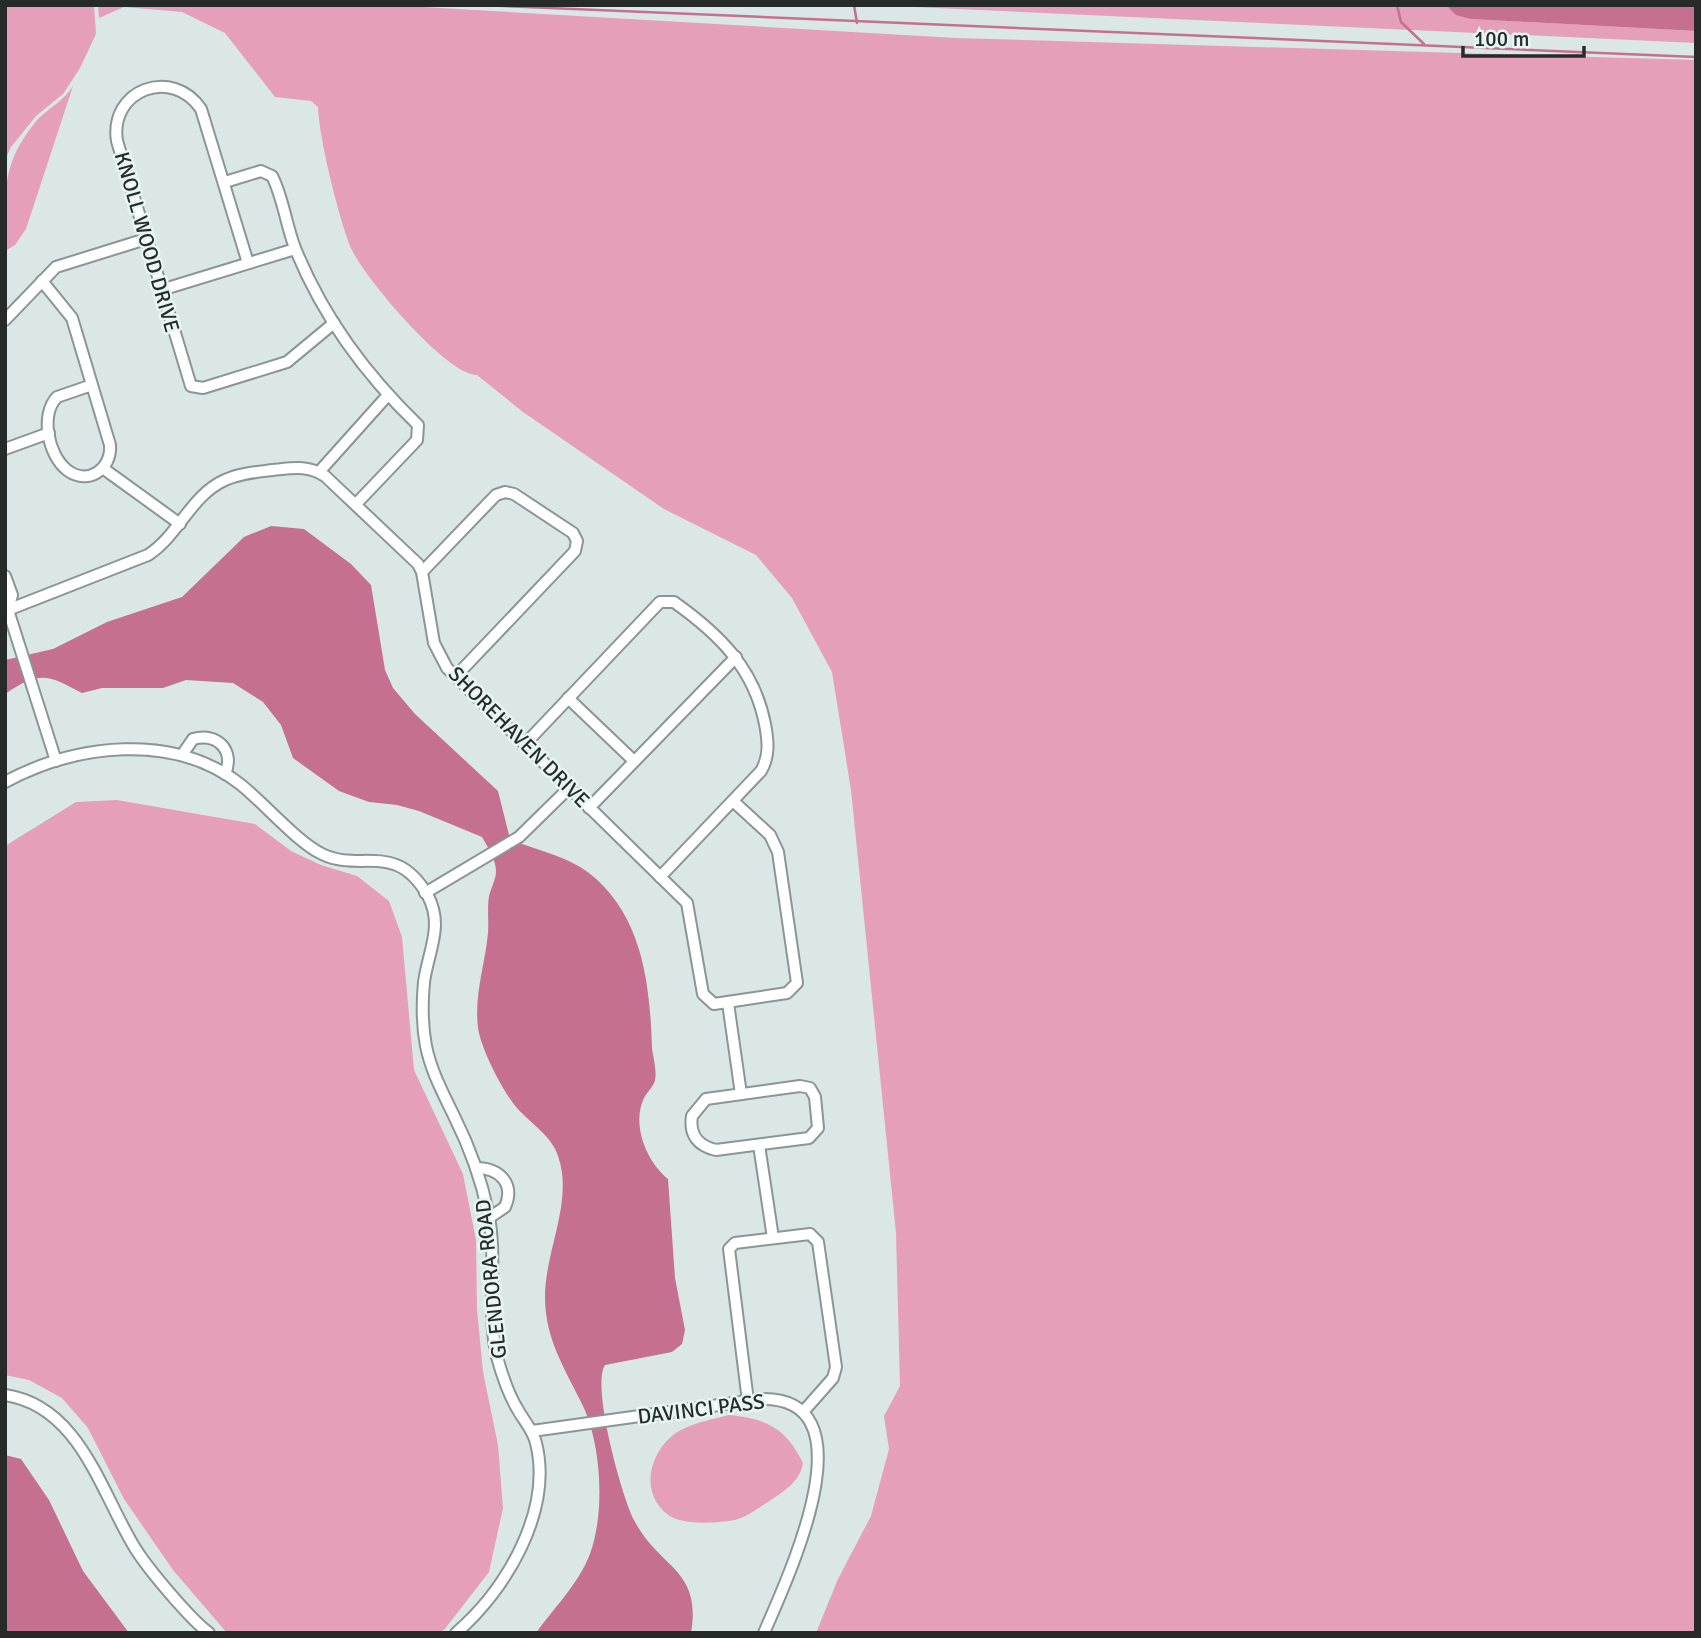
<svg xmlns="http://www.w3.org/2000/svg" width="1701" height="1638" font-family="Signika,sans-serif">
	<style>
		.green { fill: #e69fb9 }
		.water { fill: #c56f91 }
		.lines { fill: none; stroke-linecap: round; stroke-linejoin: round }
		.stream { stroke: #c56f91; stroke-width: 2.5 }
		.minor-casing { stroke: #8a9695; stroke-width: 14 }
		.minor { stroke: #fff; stroke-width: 10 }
		.labels { text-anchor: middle; stroke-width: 5; stroke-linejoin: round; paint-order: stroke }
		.street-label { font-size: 21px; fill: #262b2a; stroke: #e7f5f3 }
	</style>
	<rect width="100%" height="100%" fill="#dae7e5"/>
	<!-- green -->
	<g class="green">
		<polygon points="5,5 94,5 96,34 80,68 63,94 36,116 11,147 5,160"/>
		<path d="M98 5H389L956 38 1696 60V1633H816L838 1579 871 1516 889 1449 884 1416 900 1386 896 1233 851 790 832 672 792 598 756 555 664 509 523 412 477 375C446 375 363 276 351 248 339 219 319 138 318 107L311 101 275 97 225 33 182 12 124 7 99 18Z"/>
		<polygon points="870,5 1446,5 1471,19 1696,31 1696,43"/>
		<path d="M73 86 26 229 15 245 5 251C5 194 0 164 38 119 50 107 64 101 73 86Z"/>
		<polygon points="117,800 255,824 291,851 321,865 357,876 389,901 402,937 414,1070 463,1174 476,1240 477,1309 483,1372 498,1445 503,1508 489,1572 444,1630 436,1633 227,1633 173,1570 124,1499 88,1428 62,1398 29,1380 5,1375 5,846 76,802"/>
		<path d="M729 1415C767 1419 786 1428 803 1463 800 1482 783 1492 768 1502 758 1508 747 1517 735 1520 718 1523 681 1526 667 1514 636 1490 653 1443 683 1429 697 1422 714 1419 729 1415Z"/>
	</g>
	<!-- water -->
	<g class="water">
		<polygon points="1446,5 1696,5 1696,31 1471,19 1456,15"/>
		<path d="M271 526 304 529 351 564 371 585 385 670 393 688 415 714 498 791 510 839C537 851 565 855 589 873 643 915 650 985 652 1048 653 1057 657 1070 655 1080 654 1086 647 1092 644 1098 631 1125 647 1162 668 1179L675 1278 685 1330 682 1344 672 1352 605 1365C591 1386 622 1497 634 1520 659 1569 702 1568 691 1633H536C551 1612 571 1591 583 1569 607 1528 603 1446 582 1404 565 1369 545 1339 545 1297 545 1250 574 1201 558 1156 552 1136 530 1123 517 1108 503 1092 481 1049 478 1028 474 995 485 965 488 933 489 921 487 909 489 896 491 888 496 879 496 871 496 859 487 846 482 837L419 811 397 805 369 802 339 791 293 758 281 725 263 702 233 683 186 680 163 688H102L82 693C48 675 40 670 5 694V660L53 649 107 622 182 597 244 537Z"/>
		<polygon points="5,1455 21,1459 49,1500 83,1571 129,1633 5,1633"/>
	</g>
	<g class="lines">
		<!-- stream -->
		<g class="stream">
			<polyline points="481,5 1696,57"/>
			<polyline points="854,5 857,23"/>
			<polyline points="1397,5 1401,22 1424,44"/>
		</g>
		<!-- minor casing -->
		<g class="minor-casing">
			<g id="minor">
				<path d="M225 182 261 171 272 176C283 197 286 225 295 248 322 315 366 375 418 425L417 440 356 504"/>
				<path d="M248 263 201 109C172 66 109 90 117 141L191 386 203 388 287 362 334 323"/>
				<path d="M42 281 72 318 110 445C112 469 88 486 67 470 48 455 40 415 57 397L92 385"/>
				<polyline points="161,290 295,249"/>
				<polyline points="5,320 56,267 146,239"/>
				<polyline points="5,449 49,433"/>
				<polyline points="104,469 180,524"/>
				<polyline points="319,472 388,395"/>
				<polyline points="422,572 496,495 505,492 514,494 573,533 577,541 575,551 456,676"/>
				<polyline points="5,576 12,595 8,610 56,761"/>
				<path d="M5 611 148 555C179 535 191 495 225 480 240 473 257 472 273 470 293 468 308 465 325 476L418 564 422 572 434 643 447 668 687 903 703 994 714 1004 787 993 797 983 778 852 770 835 733 801"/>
				<polyline points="568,698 634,761"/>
				<path d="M525 744 660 602H674C719 634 754 668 765 724 768 740 770 756 761 771L660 877"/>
				<path d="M182 755 193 739C218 732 235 751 225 774"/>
				<path d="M5 782C76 744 173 732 240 784 264 803 297 842 322 854 361 873 396 840 428 896 444 926 428 952 424 982 422 1003 422 1025 426 1046 431 1071 443 1093 454 1116 469 1146 481 1178 488 1212 498 1259 486 1309 497 1357 502 1375 508 1394 518 1410 524 1421 533 1430 536 1443 553 1511 506 1590 456 1633"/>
				<polyline points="589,808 736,657"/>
				<polyline points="425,893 519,837 569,788"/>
				<polyline points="728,1003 741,1094"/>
				<path d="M800 1086 810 1088 815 1097 818 1128 809 1138 716 1150C698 1146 689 1135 692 1116L706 1099Z"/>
				<polyline points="759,1145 773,1238"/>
				<path d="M476 1168C500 1168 515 1184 505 1207L489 1218"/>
				<path d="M5 1395C80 1406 101 1493 135 1548 148 1569 190 1619 209 1633"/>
				<polyline points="748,1401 729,1249 735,1243 810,1234 818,1242 836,1367 833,1378 803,1412"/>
				<path d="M532 1431 762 1399C875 1397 785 1583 764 1633"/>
			</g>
		</g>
		<!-- minor -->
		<use href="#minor" class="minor"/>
	</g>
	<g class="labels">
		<!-- street labels -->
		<g class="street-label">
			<text transform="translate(147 242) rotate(74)" y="7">KNOLL WOOD DRIVE</text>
			<text transform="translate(519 737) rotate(45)" y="7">SHOREHAVEN DRIVE</text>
			<text transform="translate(491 1279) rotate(-96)" y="7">GLENDORA ROAD</text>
			<text transform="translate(701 1409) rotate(-7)" y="7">DAVINCI PASS</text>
		</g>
	</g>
	<!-- border -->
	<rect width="1701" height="1638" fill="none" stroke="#262b2a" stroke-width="14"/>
	<!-- scale -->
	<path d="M1463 46v10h121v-10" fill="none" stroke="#262b2a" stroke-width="3.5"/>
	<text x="1474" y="46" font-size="21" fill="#262b2a" stroke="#e7f5f3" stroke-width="5" paint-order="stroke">100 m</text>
</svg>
